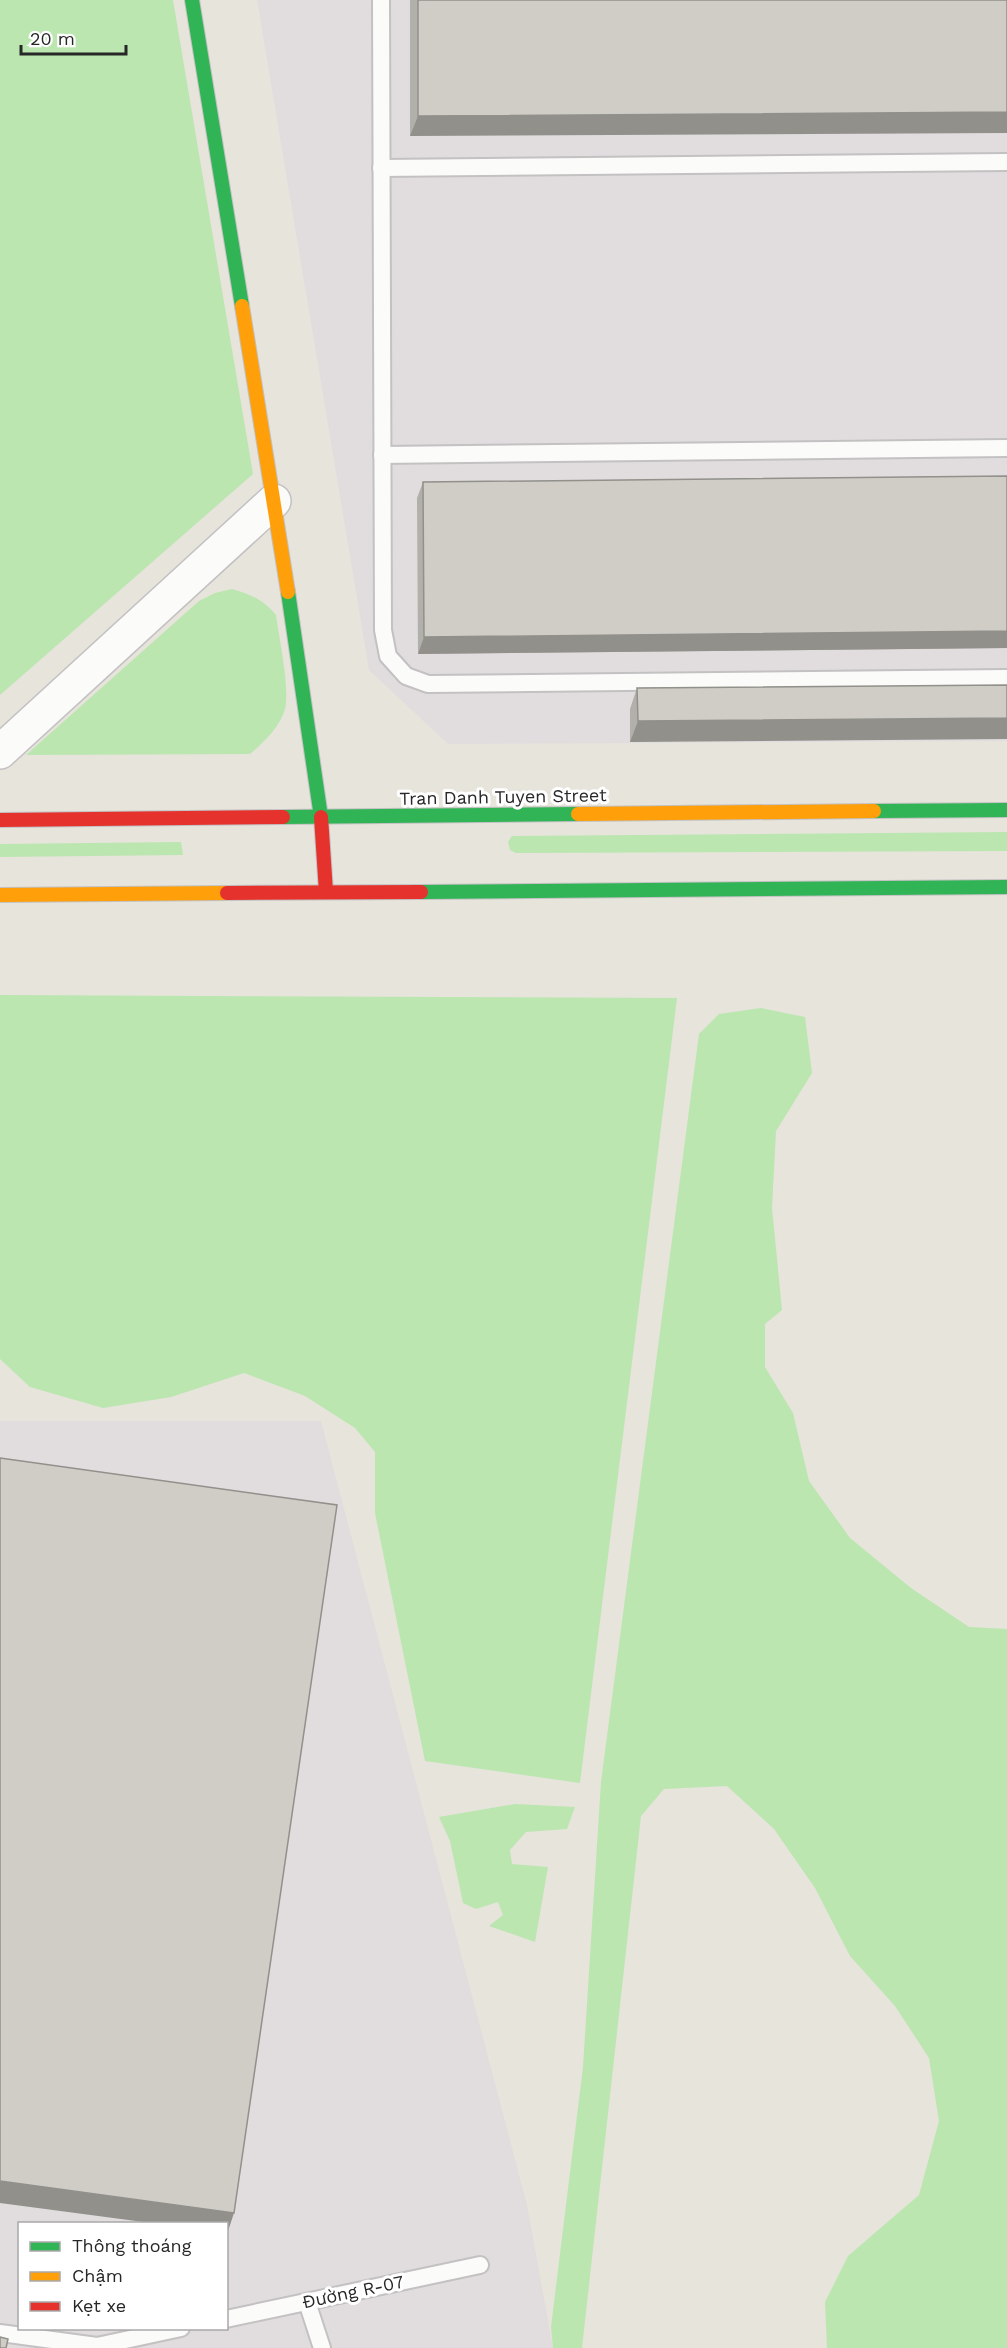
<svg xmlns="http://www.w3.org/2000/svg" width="1007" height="2348" font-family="'Work Sans',sans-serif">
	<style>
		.industrial { fill: #e1dddf; fill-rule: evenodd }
		.green { fill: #bbe6b0 }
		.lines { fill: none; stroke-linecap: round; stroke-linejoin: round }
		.lane-casing { stroke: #c3c1c2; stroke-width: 20 }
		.street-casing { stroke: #c3c1c2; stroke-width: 36 }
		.fast-casing { stroke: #c3c1c2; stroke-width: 16 }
		.slow-casing { stroke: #c3c1c2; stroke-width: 16 }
		.jam-casing { stroke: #c3c1c2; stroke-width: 16 }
		.lane { stroke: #fbfbfa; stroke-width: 16 }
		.street { stroke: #fbfbfa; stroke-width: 33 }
		.fast { stroke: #30b455; stroke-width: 14 }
		.slow { stroke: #ff9f0a; stroke-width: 14 }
		.jam { stroke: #e5322d; stroke-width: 14 }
		.wall { fill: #b2b0aa }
		.shaded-wall { fill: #91908b }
		.building { fill: #cfcdc6; stroke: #91908b; stroke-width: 1.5 }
		.labels { text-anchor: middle; stroke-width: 6; stroke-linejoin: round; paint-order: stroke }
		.street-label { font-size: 18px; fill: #272727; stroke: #fff }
	</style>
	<rect width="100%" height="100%" fill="#e6e4db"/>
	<!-- industrial -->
	<g class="industrial">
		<polygon points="257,0 1007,0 1007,741 448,744 369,670"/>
		<path d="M0 1421H321L527 2205 553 2348H0ZM20 2224H226V2328H20Z"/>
	</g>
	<!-- green -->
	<g class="green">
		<polygon points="0,0 173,0 253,474 0,695"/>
		<path d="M232 589C250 594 264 600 276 615 279 638 290 688 285 709 280 727 264 742 250 754L26 755 199 601 215 593Z"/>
		<polygon points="1007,832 1007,851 516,853 510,850 508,842 512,836"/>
		<polygon points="181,842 183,855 0,857 0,844"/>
		<polygon points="0,995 677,998 580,1783 425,1761 375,1513 375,1452 355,1428 305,1396 244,1373 171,1397 103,1408 30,1387 0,1359"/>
		<polygon points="761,1008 805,1017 812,1073 776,1131 772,1208 782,1310 765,1324 765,1367 793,1413 809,1481 850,1538 911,1588 969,1627 1007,1629 1007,2348 827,2348 825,2302 848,2256 919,2195 939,2121 929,2058 895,2006 850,1956 815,1888 774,1829 727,1786 664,1789 641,1816 582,2348 553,2348 551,2327 583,2067 601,1782 699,1034 719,1014"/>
		<polygon points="515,1804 575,1807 567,1829 526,1832 510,1850 512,1864 548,1867 535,1942 489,1926 503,1915 498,1902 476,1909 463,1903 450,1841 439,1817"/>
	</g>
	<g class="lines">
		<!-- lane casing -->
		<g class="lane-casing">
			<g id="lane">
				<polyline points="381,0 383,630 388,656 406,676 428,684 1007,678"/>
				<polyline points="381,168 1007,162"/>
				<polyline points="382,455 1007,448"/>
				<polyline points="307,2302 322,2348"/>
				<polyline points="226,2319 480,2265"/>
				<polyline points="0,2333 97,2346 181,2328"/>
			</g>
		</g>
		<!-- street casing -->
		<g class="street-casing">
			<polyline id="street" points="0,752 274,501"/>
		</g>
		<!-- fast casing -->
		<g class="fast-casing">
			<g id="fast">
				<polyline points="192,0 242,306"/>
				<polyline points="288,592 321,817"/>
				<polyline points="874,811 1007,810"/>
				<polyline points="283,817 578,814"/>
				<polyline points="421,892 1007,887"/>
			</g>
		</g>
		<!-- slow casing -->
		<g class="slow-casing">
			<g id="slow">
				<polyline points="242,306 288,592"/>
				<polyline points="578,814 874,811"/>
				<polyline points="0,895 227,893"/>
			</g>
		</g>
		<!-- jam casing -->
		<g class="jam-casing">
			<g id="jam">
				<polyline points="321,817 326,892"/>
				<polyline points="0,820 283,817"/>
				<polyline points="227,893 421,892"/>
			</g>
		</g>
		<!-- lane -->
		<use href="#lane" class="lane"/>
		<!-- street -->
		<use href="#street" class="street"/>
		<!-- fast -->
		<use href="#fast" class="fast"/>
		<!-- slow -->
		<use href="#slow" class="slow"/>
		<!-- jam -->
		<use href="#jam" class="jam"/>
	</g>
	<!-- wall -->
	<g class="wall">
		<polygon points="410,0 1007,0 410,136"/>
		<polygon points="1007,476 1007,648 418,654 417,498 423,482"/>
		<polygon points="1007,685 630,742 630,709 637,688"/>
	</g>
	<!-- shaded-wall -->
	<g class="shaded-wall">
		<polygon points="1007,112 1007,133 410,136 418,116"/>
		<polygon points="1007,631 1007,648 418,654 424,637"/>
		<polygon points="1007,718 1007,739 630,742 638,721"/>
		<polygon points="0,2181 234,2213 227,2234 226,2223 151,2223 0,2203"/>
	</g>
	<!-- building -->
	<g class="building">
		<polygon points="418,0 1007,0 1007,112 418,116"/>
		<polygon points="1007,476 1007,631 424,637 423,482"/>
		<polygon points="1007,685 1007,718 638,721 637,688"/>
		<polygon points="0,1458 337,1505 234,2213 0,2181"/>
		<polygon points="0,2337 8,2339 6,2348 0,2348"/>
	</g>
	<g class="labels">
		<!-- street labels -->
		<g class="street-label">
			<text transform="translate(503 797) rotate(-1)" y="6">Tran Danh Tuyen Street</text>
			<text transform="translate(353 2292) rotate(-12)" y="6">Đường R-07</text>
		</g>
	</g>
	<!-- legend -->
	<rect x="18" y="2222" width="210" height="108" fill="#ffffff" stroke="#a9a9a9" stroke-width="1.5"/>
	<rect x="30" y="2242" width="30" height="9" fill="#30b455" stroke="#a9a9a9" stroke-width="1.5"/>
	<text x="72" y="2252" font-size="18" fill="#272727">Thông thoáng</text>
	<rect x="30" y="2272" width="30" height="9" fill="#ff9f0a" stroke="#a9a9a9" stroke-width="1.5"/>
	<text x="72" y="2282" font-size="18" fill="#272727">Chậm</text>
	<rect x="30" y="2302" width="30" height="9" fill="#e5322d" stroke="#a9a9a9" stroke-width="1.5"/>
	<text x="72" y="2312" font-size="18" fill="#272727">Kẹt xe</text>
	<!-- scale -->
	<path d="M21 45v9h105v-9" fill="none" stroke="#272727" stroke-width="3"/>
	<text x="30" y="45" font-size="18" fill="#272727" stroke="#ffffff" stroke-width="4.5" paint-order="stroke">20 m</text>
</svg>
